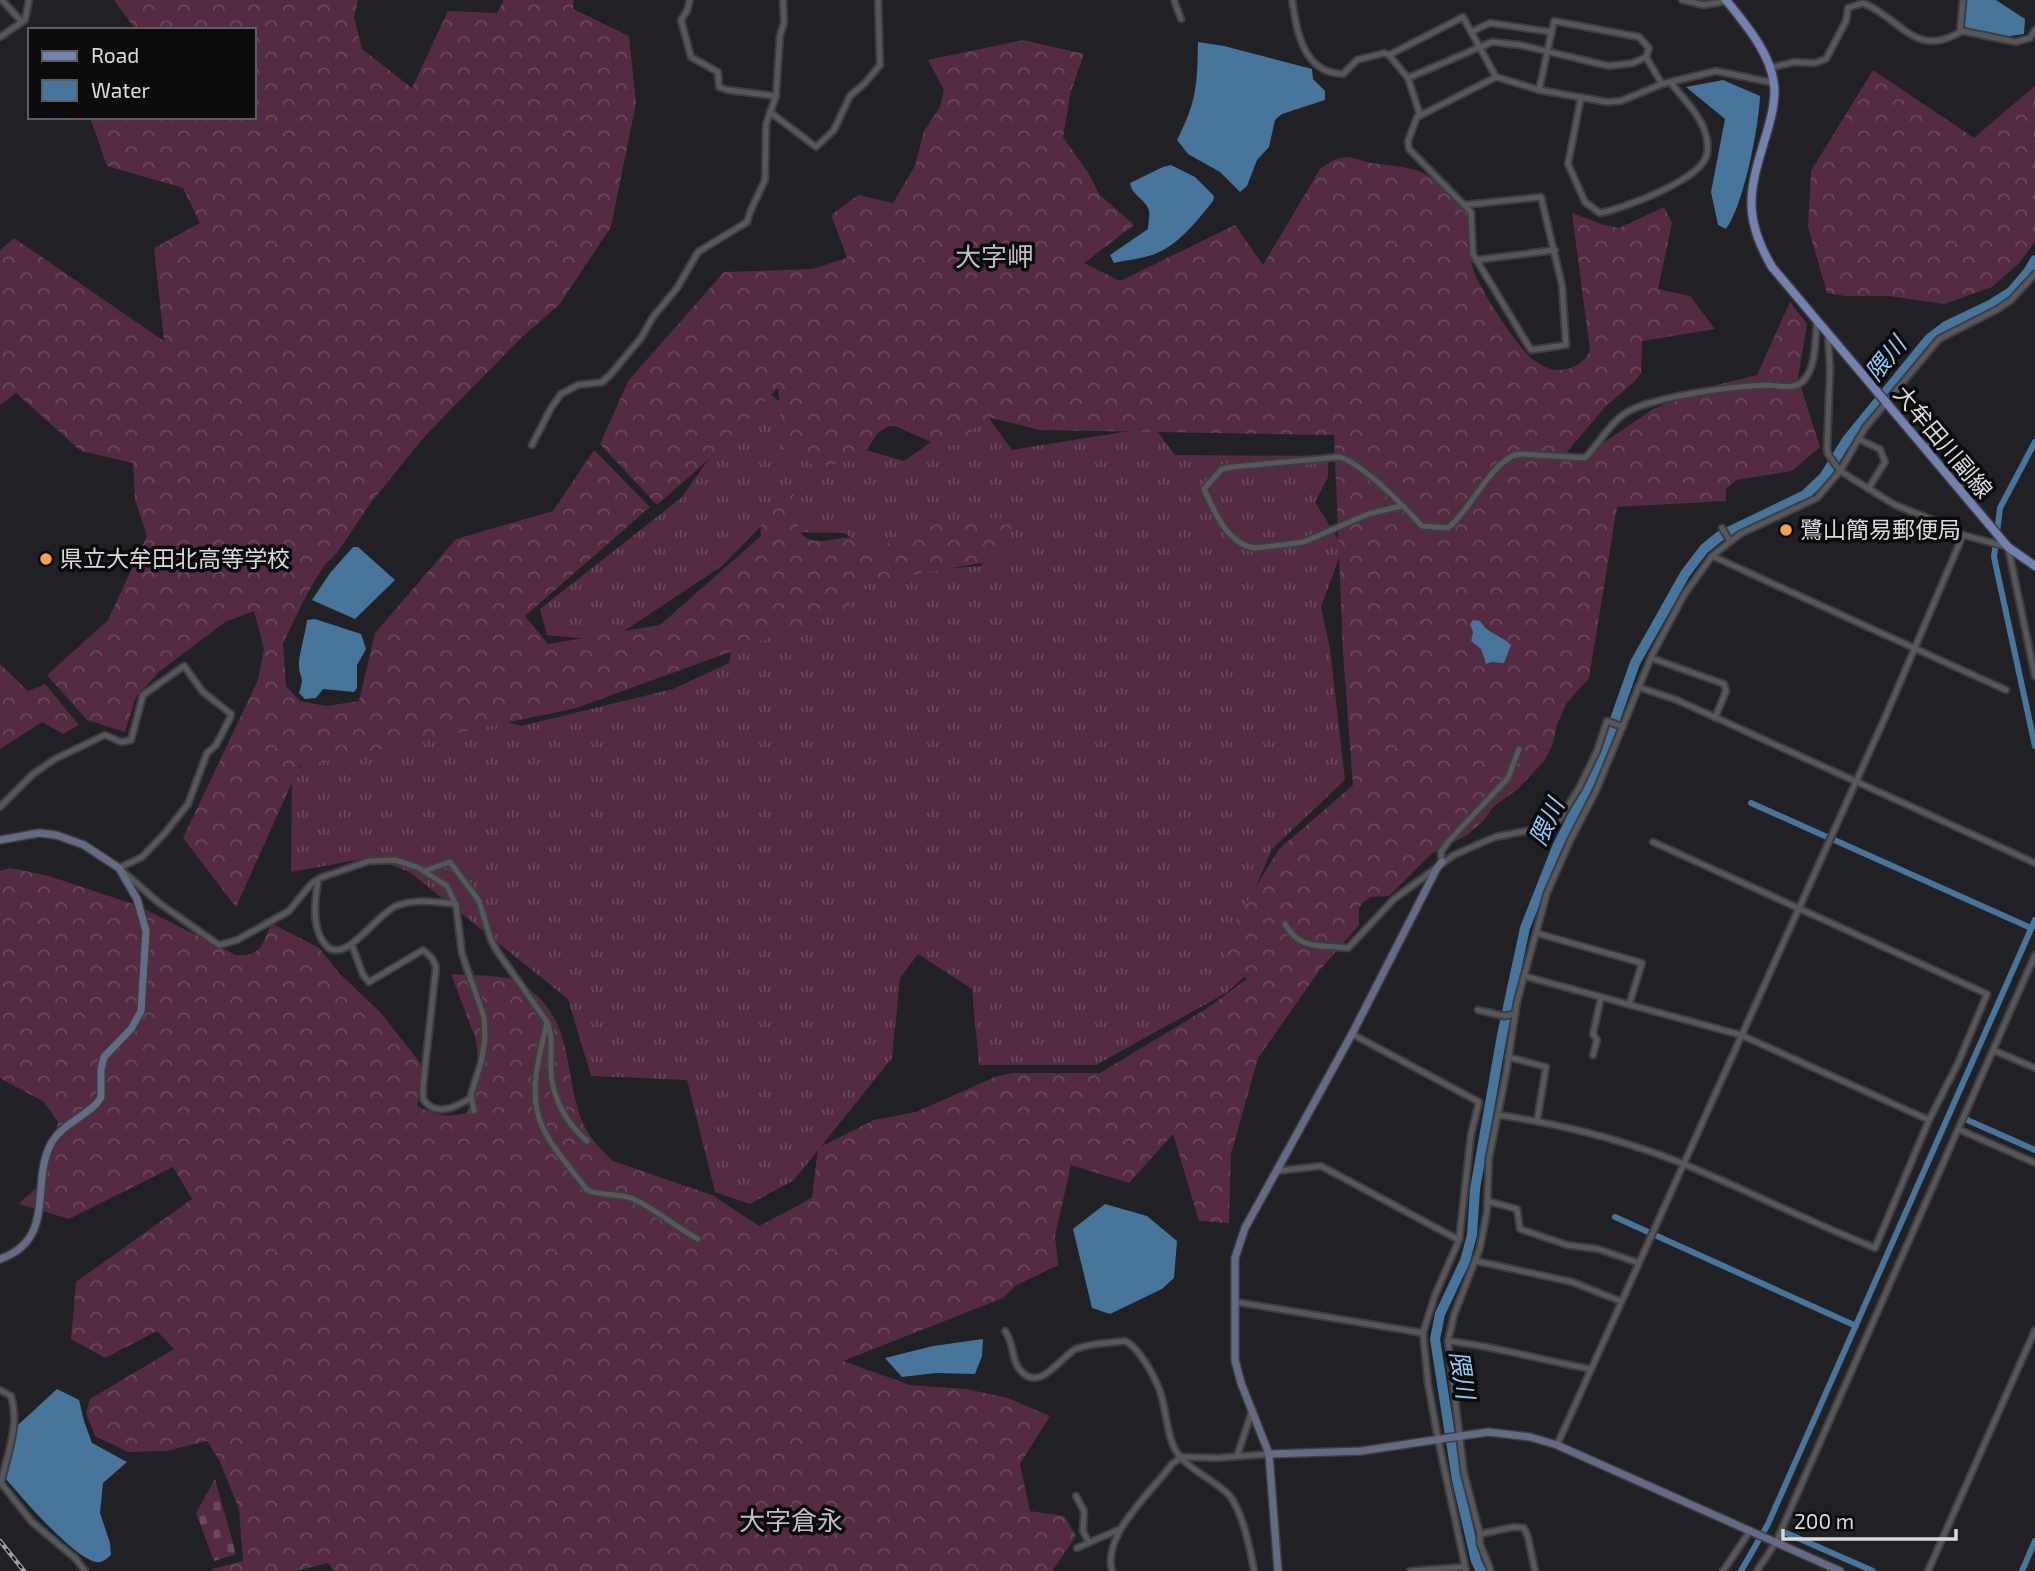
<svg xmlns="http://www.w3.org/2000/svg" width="2035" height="1571" font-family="'Exo 2','Noto Sans JP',sans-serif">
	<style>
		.grass { fill: url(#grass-tufts) }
		.forest { fill: url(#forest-crowns); fill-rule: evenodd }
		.cemetery { fill: url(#cemetery-stones) }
		.water { fill: #47759b }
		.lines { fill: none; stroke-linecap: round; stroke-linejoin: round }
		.canal { stroke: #47759b; stroke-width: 6 }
		.river { stroke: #47759b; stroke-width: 10 }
		.street-casing { stroke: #3d3c3f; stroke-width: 9 }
		.secondary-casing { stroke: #3d3c3f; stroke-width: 10 }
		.primary-casing { stroke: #3d3c3f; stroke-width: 11 }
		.street { stroke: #57565a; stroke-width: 5 }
		.secondary { stroke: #656b84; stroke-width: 7 }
		.primary { stroke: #7381af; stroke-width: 8 }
		.rail-casing { stroke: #9f9ea1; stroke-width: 4.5 }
		.rail { stroke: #0b0a0c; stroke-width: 2; stroke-dasharray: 5; stroke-linecap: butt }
		.poi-dot { fill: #f8a04b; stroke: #0b0a0c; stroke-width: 2.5 }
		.labels { text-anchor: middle; stroke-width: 7; stroke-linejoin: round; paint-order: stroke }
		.street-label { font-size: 23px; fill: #dad9dc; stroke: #0b0a0c }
		.poi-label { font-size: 23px; fill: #dad9dc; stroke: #0b0a0c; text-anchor: start }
		.water-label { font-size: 24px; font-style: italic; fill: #93c9f7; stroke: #0b0a0c }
		.quarter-label { font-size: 26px; fill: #bebdc2; stroke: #0b0a0c }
	</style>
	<defs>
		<pattern id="grass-tufts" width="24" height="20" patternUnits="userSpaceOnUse" patternTransform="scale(1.75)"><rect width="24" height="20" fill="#542b43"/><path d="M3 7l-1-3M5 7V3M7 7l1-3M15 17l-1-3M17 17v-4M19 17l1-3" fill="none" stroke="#6c495e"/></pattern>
		<pattern id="forest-crowns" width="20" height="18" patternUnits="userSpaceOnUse" patternTransform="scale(1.75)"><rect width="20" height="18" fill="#542b43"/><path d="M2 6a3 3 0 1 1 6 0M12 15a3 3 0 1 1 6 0" fill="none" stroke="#6c495e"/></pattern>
		<pattern id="cemetery-stones" width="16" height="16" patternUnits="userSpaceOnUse" patternTransform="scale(1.75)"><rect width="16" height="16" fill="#542b43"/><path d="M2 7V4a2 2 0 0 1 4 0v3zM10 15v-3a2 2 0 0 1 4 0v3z" fill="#6c495e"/></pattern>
	</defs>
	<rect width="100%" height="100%" fill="#212024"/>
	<!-- grass -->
	<polygon class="grass" points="760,387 835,441 904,461 981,407 1012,450 1154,427 1175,455 1328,456 1328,477 1315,502 1343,547 1321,607 1330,649 1345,780 1272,849 1231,945 1251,971 1226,993 1096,1065 979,1065 972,989 918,954 900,978 892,1058 794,1180 750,1204 715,1192 687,1080 591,1076 568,999 411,873 373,857 291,872 292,771 347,747 464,709 521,726 673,689 729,663 738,616 848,576 981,566 1007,525 870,553 845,533 791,532 776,511 722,566 609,641 547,635 540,609 681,498"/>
	<!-- forest -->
	<g class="forest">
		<path d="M114 0H358L354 17 362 49 412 88 448 11 497 13 504 0H574L573 9 629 36 636 103 611 227 559 305 521 338 426 435 372 501 337 553 323 567 307 594 283 643 286 686 300 701 326 706 359 701 375 633 456 539 553 511 594 450 650 507 525 616 548 644 660 625 761 536C757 515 775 501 792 493L799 499 798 529C812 552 837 534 856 538 862 539 871 546 876 549L919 529 929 528 941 521 1015 517 1000 560 916 574 894 582 881 581 861 586 853 594 849 609 576 708 299 767 236 907 183 838 258 680 264 649 254 611 225 622 159 672 136 697 125 732 87 720 47 675 108 620 147 536 135 500 133 463 81 451 16 393 0 405V250L14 238 164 341 154 248 200 223 183 188 107 166 90 117H254V30H136Z"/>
		<path d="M1023 40 1084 54 1071 91 1063 137 1089 174 1099 194 1134 225 1084 263 1120 281 1235 225 1263 265 1320 169C1349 148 1351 161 1379 164 1408 168 1420 167 1443 186 1448 190 1456 194 1460 199 1465 207 1475 224 1475 233 1474 243 1469 255 1472 265 1477 287 1515 343 1532 359 1540 365 1551 371 1561 370 1573 369 1586 362 1590 350L1572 213 1604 225 1619 228 1664 207 1672 223 1658 289 1690 296 1715 329 1642 341 1641 373 1635 381 1606 406 1566 453 1581 458 1653 409 1709 387 1757 375 1790 302 1807 324 1798 378 1820 447 1792 471 1736 480 1726 489V501L1617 507 1589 678 1566 704 1557 725 1552 746 1545 760 1519 788 1493 807 1484 820 1467 835 1431 854 1389 896 1371 897 1363 902 1359 908V925L1319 971 1258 1058 1231 1154 1229 1223 1199 1221 1173 1134 1129 1183 1071 1165 1055 1236 1058 1265 1015 1286 1003 1298 843 1361 910 1385 966 1389 1008 1398 1050 1416 1020 1464 1030 1511 1064 1516 1076 1536 1052 1571H334L328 1563 296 1571H212V1569L243 1561 239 1509 219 1460 207 1441 166 1451 128 1452 95 1436 86 1413 90 1399 174 1349 157 1331 105 1358 71 1339 76 1282 192 1199 173 1167 69 1219 19 1204C24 1197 31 1194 36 1188 49 1175 54 1140 58 1122L44 1102 0 1078V871L10 868 49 876 136 905 236 955C261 957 263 944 271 923L319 948 340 974 380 1012 425 1069 417 1106C437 1115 444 1118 467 1113L480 1080 476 1040 451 974C465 975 506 975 516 981 572 1011 563 1060 579 1113 584 1131 598 1148 613 1161L712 1195 759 1226 812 1198 818 1148 874 1120 916 1112 997 1076 1013 1073H1100L1206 1009 1247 979 1219 947 1279 849 1353 785 1343 653 1334 435 1040 430 991 418 976 426 962 444 942 447 895 426H888L877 434 861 459 818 467 783 449 778 388 707 461 657 505 600 444 628 381 724 272 812 269 847 258 831 215 858 195 893 203 915 166 924 131 940 107 944 90 928 60ZM1480 621 1487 633 1502 637 1492 662 1488 664 1485 662 1481 649 1471 641 1473 632Z"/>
		<polygon points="1873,70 1974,138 2035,86 2035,242 2019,263 1992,287 1944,304 1889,296 1845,296 1827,293 1808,227 1811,171"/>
		<polygon points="0,664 28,691 45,684 79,725 63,734 42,722 0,749"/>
	</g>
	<!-- cemetery -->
	<polygon class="cemetery" points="215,1479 236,1554 214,1561 196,1513"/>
	<!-- water -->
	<g class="water">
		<polygon points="1967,0 1996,0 2025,19 2024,34 2003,37 1968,29 1964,25"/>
		<path d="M1198 42 1224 46 1312 69 1313 79 1325 91V100L1282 114 1275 120 1269 147 1257 160 1247 186 1240 192 1220 172 1188 154 1177 140C1197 101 1197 85 1198 42Z"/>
		<path d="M1723 80 1760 96C1759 126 1744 205 1726 229L1718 225 1711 192 1725 119 1686 87Z"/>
		<path d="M1171 165 1195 177 1214 196 1213 201C1196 222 1178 246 1152 255 1140 259 1126 260 1114 263L1110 255 1148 229C1148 223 1150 216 1149 211 1146 199 1132 196 1130 183L1163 167Z"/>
		<polygon points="353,547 358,547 395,580 355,619 312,600 330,573"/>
		<path d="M315 619 361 634 366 649 357 665V688L354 692 323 689 316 698 305 699 299 693C305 674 300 681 299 666 298 657 306 632 307 620Z"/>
		<path d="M1473 620 1480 621C1490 636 1497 632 1511 645L1504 663 1492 662 1486 664 1481 649 1471 641 1473 632 1470 624Z"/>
		<polygon points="1105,1204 1147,1216 1177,1241 1174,1278 1162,1289 1110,1314 1092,1308 1073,1229"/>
		<polygon points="983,1339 982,1356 975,1374 936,1373 902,1377 885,1358 933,1346"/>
		<path d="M57 1389 79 1400 84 1421 92 1443 127 1462 103 1483 100 1513 110 1543 111 1555C106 1559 103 1563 96 1562 73 1557 23 1499 6 1479L18 1425Z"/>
	</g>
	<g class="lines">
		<!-- canal -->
		<g class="canal">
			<polyline points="2035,442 2000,508 1994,557 2035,746"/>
			<polyline points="1751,803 1827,837"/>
			<polyline points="1832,839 2031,928"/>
			<polyline points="1965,1119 2035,1150"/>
			<polyline points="1615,1217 1856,1326"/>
			<polyline points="1784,1532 1873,1571"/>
			<polyline points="1741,1571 1768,1524 2035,920"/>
			<polyline points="2022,1571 2035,1541"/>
		</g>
		<!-- river -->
		<polyline class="river" points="1481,1571 1476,1561 1457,1480 1435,1339 1440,1314 1465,1261 1472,1235 1475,1189 1502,1035 1525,928 1557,847 1600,762 1635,663 1685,574 1704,549 1720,536 1805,495 1824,477 1847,440 1929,339 1946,326 1990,305 2011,292 2028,272 2035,260"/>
		<!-- street casing -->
		<g class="street-casing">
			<g id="street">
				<polyline points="2,0 22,22"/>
				<polyline points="690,0 687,11 681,20 691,57 718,72 719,87 727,90 776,96"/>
				<polyline points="1174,0 1181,19"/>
				<path d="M1292 0C1297 32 1303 73 1343 74L1357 60 1384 53 1389 55 1463 17 1496 77 1539 90 1607 102 1621 101 1662 84 1716 71 1774 83"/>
				<polyline points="1682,0 1704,5 1727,1"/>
				<polyline points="1471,32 1490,23 1552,32"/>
				<polyline points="1960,32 1963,0"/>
				<polyline points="0,37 25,20 29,0"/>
				<polyline points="1389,55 1408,78 1420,115"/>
				<path d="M1770 68 1794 62 1815 63 1826 59 1846 21 1848 8 1863 3C1901 18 1915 60 1962 31L2016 42 2030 38 2035 30"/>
				<polyline points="1408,78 1492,42 1520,45 1609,66 1633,63 1646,57"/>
				<polyline points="1539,90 1554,21 1639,37 1649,48 1646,57 1662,84"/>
				<path d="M1581 97 1568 164 1585 202 1600 213C1623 209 1695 181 1705 159 1709 152 1708 140 1705 132 1700 115 1682 97 1671 83"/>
				<polyline points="770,112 816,147 834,130 850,96 865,83 880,65 878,0"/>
				<polyline points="1464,205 1541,197 1562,285 1566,345 1531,350 1473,254 1471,212 1409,149 1408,141 1417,117 1496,77"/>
				<polyline points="1476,260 1555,250"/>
				<polyline points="1828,334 1830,368 1827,448 1828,454 1840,471 1895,505 1946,525 1963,535 2008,547 2035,676"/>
				<polyline points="1858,439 1880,449 1885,462 1868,489"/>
				<polyline points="532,445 551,408 561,394 578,385 602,382 610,375 641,338 653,317 677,288 698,252 747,222 750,212 765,180 766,124 776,96 780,35 784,23 783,0"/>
				<polyline points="1926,451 1933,439 1972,461 1959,490"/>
				<path d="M1401 506 1368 514 1304 542 1255 548C1227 544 1214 511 1204 489L1222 469 1231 467 1340 457C1364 465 1404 506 1422 526L1448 528C1472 508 1484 473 1512 456L1520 454 1585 458C1599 444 1607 426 1624 414 1648 397 1735 386 1766 385 1777 385 1792 390 1802 382 1817 369 1815 338 1817 320"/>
				<polyline points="1722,528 1730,541"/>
				<polyline points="1712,556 2006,690"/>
				<polyline points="1651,658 1724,684 1726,691 1715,718"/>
				<polyline points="1638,687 1677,700 2035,863"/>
				<polyline points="0,807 33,774 55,759 105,735 121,742 131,740 143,695 184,666 203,692 231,714 230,718 216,745 207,753 188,804 165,833 142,857 119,868 159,903 219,945 237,940 289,911 311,884 320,878 369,861 395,860 417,867 447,886 456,905 462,954 484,1017 485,1039 481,1063 471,1094 474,1111"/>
				<polyline points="1442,862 1441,852 1448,842 1508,778 1519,749"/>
				<path d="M424 871 450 862 479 901 491 940 497 951 547 1022C554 1038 550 1053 551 1070 552 1098 566 1123 587 1141"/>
				<path d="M318 880C315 900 311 925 324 943 343 969 374 916 396 906 416 898 435 902 456 904"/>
				<path d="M1285 924C1300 951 1320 944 1348 948L1394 899 1454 855 1495 837 1542 828 1559 820 1579 788 1597 751 1607 721 1623 727"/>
				<polyline points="1536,933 1642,963 1629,1005"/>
				<path d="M352 945 363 975 369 982 423 950 432 958 436 967 423 1086V1099C436 1118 455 1107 471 1098"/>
				<polyline points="1524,976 1741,1035 1929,1120"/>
				<polyline points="1478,1010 1504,1016 1515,1014"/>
				<path d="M547 1022C541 1050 531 1081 537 1110 542 1139 570 1166 587 1190 600 1196 617 1193 631 1198 655 1208 675 1227 698 1239"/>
				<polyline points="1352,1034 1479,1102 1471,1134 1459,1240 1435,1295 1423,1333 1428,1384 1438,1439 1466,1571"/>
				<polyline points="1993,1050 2035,1068"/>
				<polyline points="1593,1055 1597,1040 1593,1034 1601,998"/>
				<polyline points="1508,1057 1546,1067 1537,1121"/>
				<path d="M1498 1115C1561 1124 1624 1140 1684 1164 1748 1191 1810 1222 1875 1248L1929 1120 1958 1063 1987 994 1653 842"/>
				<polyline points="1958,1129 2035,1163"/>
				<polyline points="1277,1171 1321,1166 1459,1240"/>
				<polyline points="1487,1201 1517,1209 1520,1229 1567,1245 1598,1249 1636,1262"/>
				<polyline points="1476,1261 1572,1282 1620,1301"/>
				<polyline points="1236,1302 1423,1333"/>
				<path d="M1005 1331C1015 1344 1010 1359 1021 1371 1040 1393 1061 1356 1076 1349 1091 1343 1109 1343 1125 1341 1140 1348 1158 1382 1162 1398 1166 1413 1167 1431 1173 1445 1182 1468 1213 1478 1229 1495 1242 1510 1251 1551 1254 1571"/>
				<path d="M1448 1341C1496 1346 1543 1361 1591 1369"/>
				<path d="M0 1390 11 1396C20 1425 7 1454 1 1483L32 1522 76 1559 85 1571"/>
				<polyline points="1557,1445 1887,713 1963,535"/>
				<polyline points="1237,1456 1252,1411"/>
				<polyline points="1076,1496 1084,1511 1083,1531 1089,1543"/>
				<polyline points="1480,1534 1514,1527 1524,1528 1528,1537 1535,1571"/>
				<polyline points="1077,1548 1120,1529"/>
				<path d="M1112 1571C1102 1534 1151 1493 1172 1464L1181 1457 1217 1458 1269 1454"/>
				<polyline points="1410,1571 1464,1567"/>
				<polyline points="1491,1571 1480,1544 1480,1534 1464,1473 1448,1341 1454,1315 1480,1248 1487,1211 1489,1158 1506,1074 1517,1002 1547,893 1571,839 1596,791 1652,655 1684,595 1712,556 1740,534 1817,498 1840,471 1865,428 1939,339 1998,309 2011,300 2035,274"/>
				<polyline points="1723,1571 1750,1531"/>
				<polyline points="1757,1571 1776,1542 2035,955"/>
				<polyline points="1928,1571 2035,1330"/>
			</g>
		</g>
		<!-- secondary casing -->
		<g class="secondary-casing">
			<g id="secondary">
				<path d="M0 840 39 833 56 835 84 845 119 868 137 899 146 931 141 1011 131 1029 104 1057 101 1069V1097L97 1103C83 1118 63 1124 52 1142 29 1182 58 1239 0 1259"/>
				<polyline points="1269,1454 1361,1451 1488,1432 1530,1437 1557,1445 1840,1571"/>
				<polyline points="1278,1571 1269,1454 1241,1383 1235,1360 1235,1258 1245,1228 1352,1034 1437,868 1442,862"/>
			</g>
		</g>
		<!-- primary casing -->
		<g class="primary-casing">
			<path id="primary" d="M1726 0C1745 24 1770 52 1774 84 1776 100 1771 118 1767 132 1750 188 1741 214 1772 267L2008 547 2035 566"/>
		</g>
		<!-- street -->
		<use href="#street" class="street"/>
		<!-- secondary -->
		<use href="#secondary" class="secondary"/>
		<!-- primary -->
		<use href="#primary" class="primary"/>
		<!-- rail casing -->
		<g class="rail-casing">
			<polyline id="rail" points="0,1541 24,1571"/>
		</g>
		<!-- rail -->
		<use href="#rail" class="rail"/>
	</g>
	<!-- markers -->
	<g class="poi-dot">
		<circle cx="1786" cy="530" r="7"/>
		<circle cx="46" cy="559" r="7"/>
	</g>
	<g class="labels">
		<!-- street labels -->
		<g class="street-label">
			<text transform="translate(1943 442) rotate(50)" y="8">大牟田川副線</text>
		</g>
		<!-- poi labels -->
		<g class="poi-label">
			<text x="1800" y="538">鷺山簡易郵便局</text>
			<text x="60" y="567">県立大牟田北高等学校</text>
		</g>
		<!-- water labels -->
		<g class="water-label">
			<text transform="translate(1886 359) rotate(-51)" y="8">隈川</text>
			<text transform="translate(1547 822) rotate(-65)" y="8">隈川</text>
			<text transform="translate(1462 1375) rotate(81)" y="8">隈川</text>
		</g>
		<!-- quarter labels -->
		<g class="quarter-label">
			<text x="994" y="266">大字岬</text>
			<text x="791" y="1530">大字倉永</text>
		</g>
	</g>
	<!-- legend -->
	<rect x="28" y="28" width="228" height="91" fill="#0b0a0c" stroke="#5e5d5f" stroke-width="2"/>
	<rect x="42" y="51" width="35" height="10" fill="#7381af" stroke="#5e5d5f" stroke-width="2"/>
	<text x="91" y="63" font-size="21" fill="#dad9dc">Road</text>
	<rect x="42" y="80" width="35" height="21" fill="#47759b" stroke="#5e5d5f" stroke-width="2"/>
	<text x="91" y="98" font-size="21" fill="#dad9dc">Water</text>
	<!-- scale -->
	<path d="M1783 1529v10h173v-10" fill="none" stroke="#dad9dc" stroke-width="3.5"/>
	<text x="1794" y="1529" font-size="21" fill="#dad9dc" stroke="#0b0a0c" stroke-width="5" paint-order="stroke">200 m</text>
</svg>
